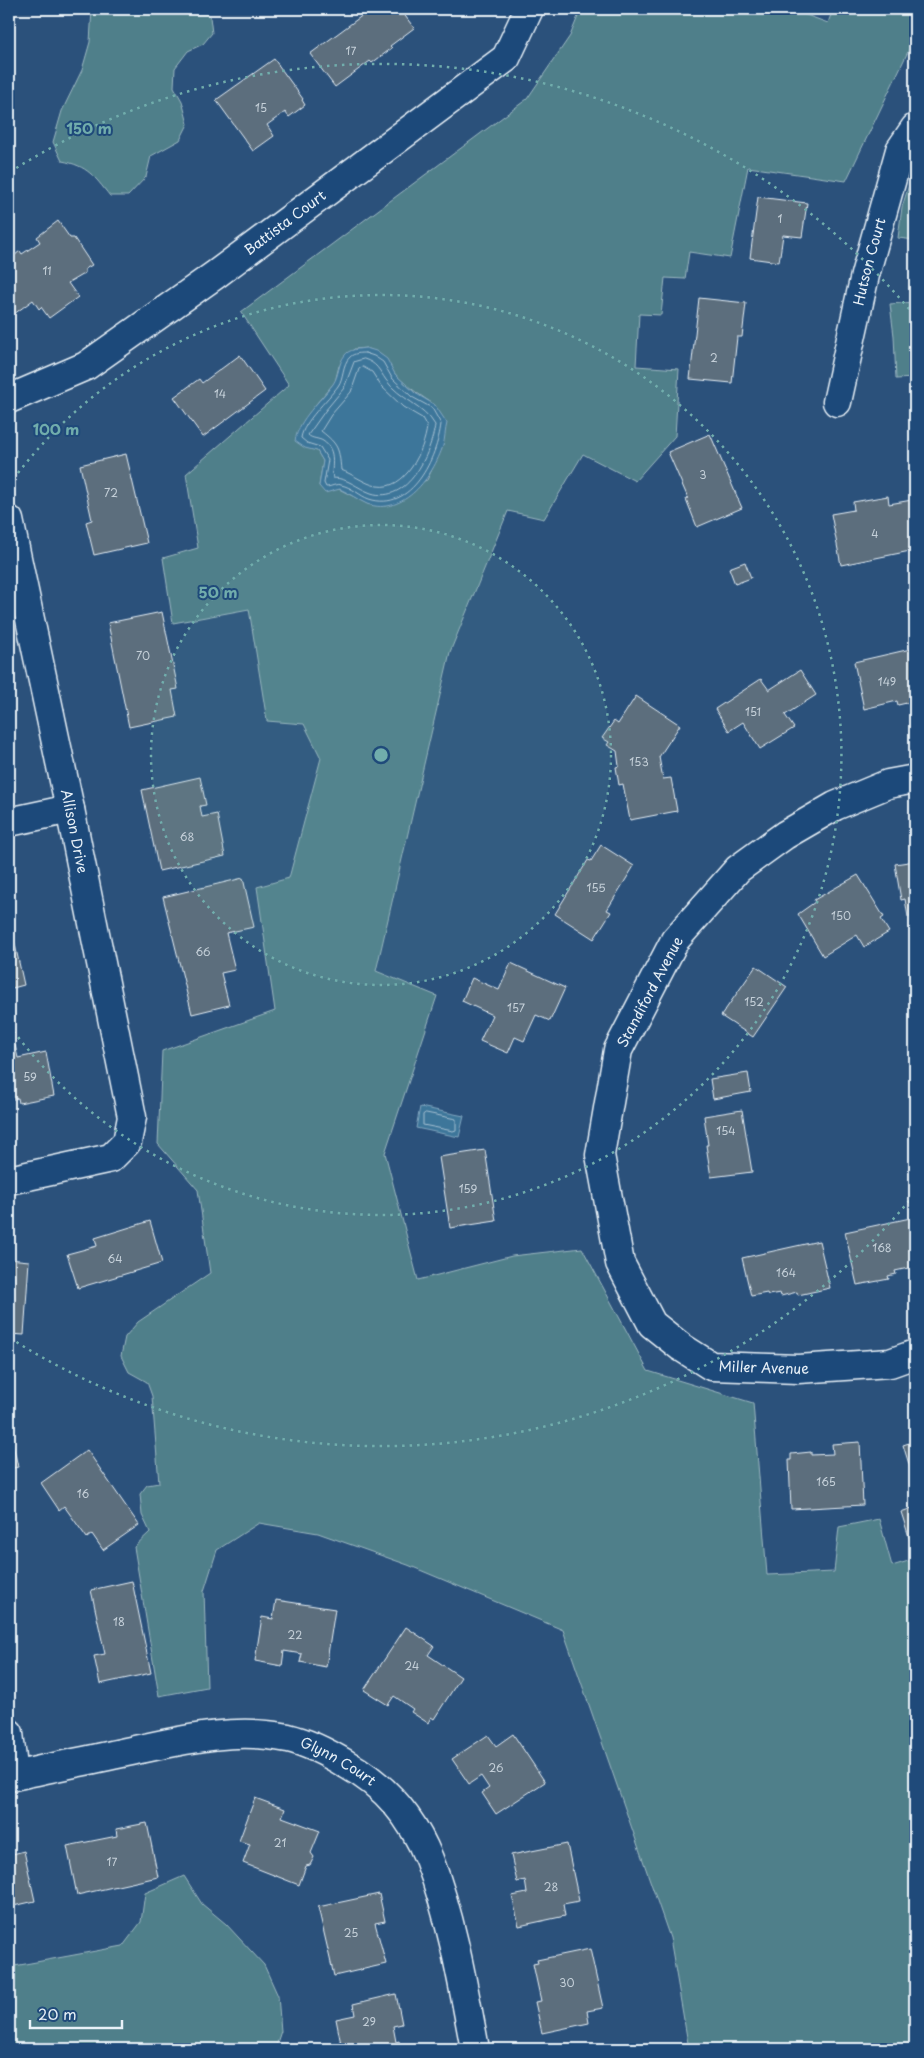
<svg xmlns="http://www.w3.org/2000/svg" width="924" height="2058" font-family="'Playpen Sans',sans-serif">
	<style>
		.green { fill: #4f7f8a; stroke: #9cb8c1; fill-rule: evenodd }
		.water { fill: #3e769a; stroke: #82a7c0 }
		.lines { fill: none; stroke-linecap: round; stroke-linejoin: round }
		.shore { stroke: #a4c0d2; stroke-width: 1 }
		.building { fill: #5b6e7d; stroke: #e8f1f8 }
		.street-casing { stroke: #e8f1f8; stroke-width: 31 }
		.street { stroke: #1f4a7a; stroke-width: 28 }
		.ring { fill: none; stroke: #71adac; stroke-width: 2.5; stroke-dasharray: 2.5 5 }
		.labels { text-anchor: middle; stroke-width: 4; stroke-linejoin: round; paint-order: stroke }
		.number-label { font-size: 11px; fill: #c5d0d9 }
		.street-label { font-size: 14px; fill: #e8f1f8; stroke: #1f4a7a }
		.centre { fill: #71adac; stroke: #1f4a7a; stroke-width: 2.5 }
		.ring-label { font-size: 15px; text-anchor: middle; font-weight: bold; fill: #71adac; stroke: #1f4a7a; stroke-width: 4; stroke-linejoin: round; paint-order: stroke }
	</style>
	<rect width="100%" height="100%" fill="#2b517b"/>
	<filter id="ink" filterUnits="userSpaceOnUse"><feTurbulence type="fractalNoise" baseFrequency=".02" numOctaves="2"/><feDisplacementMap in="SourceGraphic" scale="10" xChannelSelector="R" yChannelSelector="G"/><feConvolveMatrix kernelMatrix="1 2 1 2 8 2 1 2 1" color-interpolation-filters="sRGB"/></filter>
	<g filter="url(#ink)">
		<!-- green -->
		<g class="green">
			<path d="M92 9H203L210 17 212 33 203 44 188 51 175 68 174 87 182 101 188 124 180 140 151 156 146 177 128 196H110C94 176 88 166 62 161L53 142 62 111 82 70 90 42Z"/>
			<path d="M581 9H790L828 23 833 9H915V37L846 181 748 167 730 258 689 252 685 279 665 278 661 315 639 314 636 366 679 369 675 436 635 481 583 454 544 519 508 511 450 652 376 971 437 996 385 1153 418 1280 512 1256 582 1248 648 1371 753 1403 767 1575 834 1572 839 1527 879 1519 892 1566 915 1559V2049H689L670 1938 563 1630 408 1565 318 1533 259 1523 217 1550 204 1591 207 1687 159 1696 134 1547 150 1532 142 1515 140 1494 147 1485 159 1483 152 1396 147 1382 129 1372 121 1356 125 1337 138 1322 210 1273 198 1190 158 1144 162 1051 275 1011 257 887 289 878 321 758 304 724 267 721 249 609 173 623 163 558 198 548 186 474 289 385 241 312 527 99 570 36ZM366 348C390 356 383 361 397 376 409 388 421 396 435 405L443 446 427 480 368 504 339 489 319 486 323 461 317 451 308 416 316 404 335 382 339 366 354 349Z"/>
			<polygon points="915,166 915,240 898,238 902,207"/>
			<polygon points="915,302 915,378 896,379 894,336 890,304"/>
			<polygon points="184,1876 202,1904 226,1924 264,1965 278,1996 281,2031 275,2049 9,2049 9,1967 123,1946 141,1922 145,1893"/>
		</g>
		<!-- water -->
		<g class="water">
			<path d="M366 348 376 351 387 359 395 374 415 393 435 405 447 423C445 430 445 439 443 446 433 476 404 517 367 504 358 500 349 493 340 489L325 493 319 486 323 461 317 451 305 448 295 441C299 418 320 402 333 384 339 376 338 363 345 355 349 349 359 349 366 348Z"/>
			<polygon points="420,1107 464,1116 459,1137 416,1128"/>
		</g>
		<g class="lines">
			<!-- shore -->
			<g class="shore">
				<path d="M365 353 374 356 383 362 392 378 412 397 432 408 441 424C437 457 412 513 369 499 360 496 352 487 341 485 337 483 331 487 326 487L324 483 328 460 320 447 307 443 301 438C303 422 328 400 338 386 344 378 342 364 350 357 354 353 360 353 365 353Z"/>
				<path d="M364 359C377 363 379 370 386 380 399 399 424 405 435 425 431 453 408 505 371 493 357 488 348 478 333 478 330 467 338 451 323 441 318 438 312 439 308 435L325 411 344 388 354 362Z"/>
				<path d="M363 367 372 372 381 386 403 407 422 418 427 427C424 450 406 491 377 486 365 484 353 474 341 470 339 449 339 445 321 431L331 415 351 392 359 369Z"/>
				<polygon points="426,1113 456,1119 456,1130 453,1131 423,1125 423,1115"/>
			</g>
		</g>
		<!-- building -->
		<g class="building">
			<polygon points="371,9 400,9 414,28 390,46 392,48 372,63 370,61 335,87 310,54"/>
			<polygon points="274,59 303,99 302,100 305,105 289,117 285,112 267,125 274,136 253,151 216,100"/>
			<polygon points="758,197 807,203 802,237 783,235 779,262 750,258"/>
			<polygon points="58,221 70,238 74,238 92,265 85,269 85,273 68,283 78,297 49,318 41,307 39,309 33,300 10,317 9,260 20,251 22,254 40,242 37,237"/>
			<polygon points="699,298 746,303 742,337 737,337 732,383 690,379"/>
			<polygon points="240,355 265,391 203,437 174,397 199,379 202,383"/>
			<polygon points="710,434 742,508 697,527 686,499 688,498 668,452"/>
			<polygon points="126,454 147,543 94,555 86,522 92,520 80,465"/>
			<polygon points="888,496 889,504 912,500 915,517 915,550 841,565 831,514 854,510 853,502"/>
			<polygon points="745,562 751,578 735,584 729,568"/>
			<polygon points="162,612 178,689 172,690 177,717 129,727 108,623"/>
			<polygon points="915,648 915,701 898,705 897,701 864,709 854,662"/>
			<polygon points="800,670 816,695 785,715 794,728 760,749 743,722 729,731 715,709 761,679 769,690"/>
			<polygon points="636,696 680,725 659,757 663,779 671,778 677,811 630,820 623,784 619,785 616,767 619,766 617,751 607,745 609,742 602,738 614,721 618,724"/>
			<polygon points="200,777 206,805 200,806 202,817 217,814 225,856 159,871 142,790"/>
			<polygon points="601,845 634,866 607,910 611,912 594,939 555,914 588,860 591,861"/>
			<polygon points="915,861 915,916 908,917 905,899 901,900 895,864"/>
			<polygon points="858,875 884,917 881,919 889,932 864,947 857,935 823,956 798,914 815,902 814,900"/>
			<polygon points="243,878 254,927 226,933 235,970 221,973 229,1005 192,1014 163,897"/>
			<polygon points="9,931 12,931 24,985 9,989"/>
			<polygon points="511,963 565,988 550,1021 536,1015 524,1041 515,1037 508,1053 480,1041 492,1015 462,1001 472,978 499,990"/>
			<polygon points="756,966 787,987 753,1037 721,1016"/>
			<polygon points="15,1045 18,1058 46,1052 54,1096 19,1103 18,1098 9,1100 9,1046"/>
			<polygon points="748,1073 751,1092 713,1099 710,1079"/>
			<polygon points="742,1110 752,1172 711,1177 706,1145 708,1145 704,1116"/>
			<polygon points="485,1150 496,1221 450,1228 439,1157"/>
			<polygon points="915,1217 915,1264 913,1265 913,1267 895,1271 896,1274 888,1276 889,1279 857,1285 845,1232"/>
			<polygon points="150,1221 162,1263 78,1288 67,1254 97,1246 95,1238"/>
			<polygon points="819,1241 830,1288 798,1295 797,1292 781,1296 780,1293 768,1295 767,1293 751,1296 742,1258"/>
			<polygon points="9,1259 29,1261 24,1335 9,1334"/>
			<polygon points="9,1426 18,1467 9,1469"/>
			<polygon points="915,1441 915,1483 903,1445"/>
			<polygon points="860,1442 863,1505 791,1509 789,1460 791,1460 791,1454 811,1452 811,1455 833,1454 832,1444"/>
			<polygon points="87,1450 139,1525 103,1550 92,1534 87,1538 64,1506 59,1510 41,1483"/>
			<polygon points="915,1507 915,1542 911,1543 901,1512"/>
			<polygon points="132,1581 151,1673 100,1684 94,1656 105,1654 91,1590"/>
			<polygon points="276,1600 335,1609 326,1667 300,1662 302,1654 284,1651 282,1666 255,1661 262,1617 273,1619"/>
			<polygon points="406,1627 434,1646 428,1655 461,1677 434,1719 431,1717 428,1723 411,1712 413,1709 394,1696 388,1705 364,1690"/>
			<polygon points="513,1734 545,1782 496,1814 482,1793 489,1788 481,1776 469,1784 452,1759 488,1735 496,1746"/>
			<polygon points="255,1798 285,1809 282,1817 320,1831 311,1853 314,1857 310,1865 306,1866 299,1885 243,1863 250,1844 239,1841"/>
			<polygon points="147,1823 158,1877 77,1895 67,1846 117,1836 116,1829"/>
			<polygon points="567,1844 579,1901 563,1904 565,1916 519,1926 512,1896 527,1893 525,1880 517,1882 511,1855"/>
			<polygon points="24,1851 35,1901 9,1907 9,1855"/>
			<polygon points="379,1894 385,1921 375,1923 386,1964 334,1976 318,1907"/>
			<polygon points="590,1949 603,2008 587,2011 589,2023 542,2033 535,2002 541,2001 533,1964 538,1963 537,1960"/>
			<polygon points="396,1994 402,2024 393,2026 396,2042 399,2041 401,2049 342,2049 336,2019 355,2015 353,2004"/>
		</g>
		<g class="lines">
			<!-- street casing -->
			<g class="street-casing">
				<g id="street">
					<path id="s1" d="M9 399 86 366 215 275 506 58 529 9"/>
					<path id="s2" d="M837 402 865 275 900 150 915 128"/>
					<path id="s3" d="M9 520 70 809 132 1117 127 1142 111 1158 9 1180"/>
					<path id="s4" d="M915 779 888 784 835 806 785 835 738 869 675 940 618 1050 600 1155 620 1263 652 1324 681 1347 711 1366 798 1369 890 1363 915 1354"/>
					<polyline points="9,822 70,809"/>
					<polyline points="9,1733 14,1776"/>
					<path id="s5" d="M9 1777C49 1768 90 1760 131 1751 183 1740 234 1727 288 1738 309 1743 328 1753 346 1764 386 1786 412 1817 429 1859 452 1919 463 1985 475 2049"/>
				</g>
			</g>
			<!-- street -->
			<use href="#street" class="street"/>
		</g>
	</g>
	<!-- distance rings -->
	<circle cx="381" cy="755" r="230" fill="#71adac" fill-opacity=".12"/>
	<g class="ring">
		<circle cx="381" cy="755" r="230"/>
		<path d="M9 485A460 460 0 1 1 9 1025"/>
		<path d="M914 1195A691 691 0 0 1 10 1338M10 172A691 691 0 0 1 914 315"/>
	</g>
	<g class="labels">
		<!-- number labels -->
		<g class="number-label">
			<text x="351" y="55">17</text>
			<text x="261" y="112">15</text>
			<text x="780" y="223">1</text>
			<text x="47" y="275">11</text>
			<text x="714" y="362">2</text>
			<text x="220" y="398">14</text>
			<text x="703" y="479">3</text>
			<text x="111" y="497">72</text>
			<text x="875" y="538">4</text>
			<text x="143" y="660">70</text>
			<text x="887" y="686">149</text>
			<text x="753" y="716">151</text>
			<text x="639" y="766">153</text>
			<text x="187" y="841">68</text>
			<text x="596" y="892">155</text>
			<text x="841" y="920">150</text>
			<text x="203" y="956">66</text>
			<text x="754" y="1006">152</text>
			<text x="516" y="1012">157</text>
			<text x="30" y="1081">59</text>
			<text x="726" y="1135">154</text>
			<text x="468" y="1193">159</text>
			<text x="882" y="1252">168</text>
			<text x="115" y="1263">64</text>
			<text x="786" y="1277">164</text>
			<text x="826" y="1486">165</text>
			<text x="83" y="1498">16</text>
			<text x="119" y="1626">18</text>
			<text x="295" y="1639">22</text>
			<text x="412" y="1670">24</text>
			<text x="496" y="1772">26</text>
			<text x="280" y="1847">21</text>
			<text x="112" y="1866">17</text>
			<text x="551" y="1891">28</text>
			<text x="351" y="1937">25</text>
			<text x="567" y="1987">30</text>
			<text x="369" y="2026">29</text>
		</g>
		<!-- street labels -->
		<g class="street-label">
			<text dy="5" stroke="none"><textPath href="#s1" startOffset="329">Battista Court</textPath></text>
			<text dy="5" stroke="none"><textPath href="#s2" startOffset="144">Hutson Court</textPath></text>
			<text dy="5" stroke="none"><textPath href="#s3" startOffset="318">Allison Drive</textPath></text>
			<text transform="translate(650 992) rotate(-62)" y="5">Standiford Avenue</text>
			<text dy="5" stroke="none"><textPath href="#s4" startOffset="830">Miller Avenue</textPath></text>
			<text dy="5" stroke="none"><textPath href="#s5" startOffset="339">Glynn Court</textPath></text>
		</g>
	</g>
	<circle cx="381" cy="755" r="8" class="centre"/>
	<g class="ring-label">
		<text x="89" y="134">150 m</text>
		<text x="56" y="435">100 m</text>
		<text x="218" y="598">50 m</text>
	</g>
	<!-- margin -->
	<rect width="924" height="2058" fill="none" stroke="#1f4a7a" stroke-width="30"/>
	<rect x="15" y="15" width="894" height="2028" fill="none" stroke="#e8f1f8" stroke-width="2" filter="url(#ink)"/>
	<!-- scale -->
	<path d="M30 2020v8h92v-8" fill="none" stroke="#e8f1f8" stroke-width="2.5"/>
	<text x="38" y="2020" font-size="15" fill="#e8f1f8" stroke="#1f4a7a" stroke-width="4" paint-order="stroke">20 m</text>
</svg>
